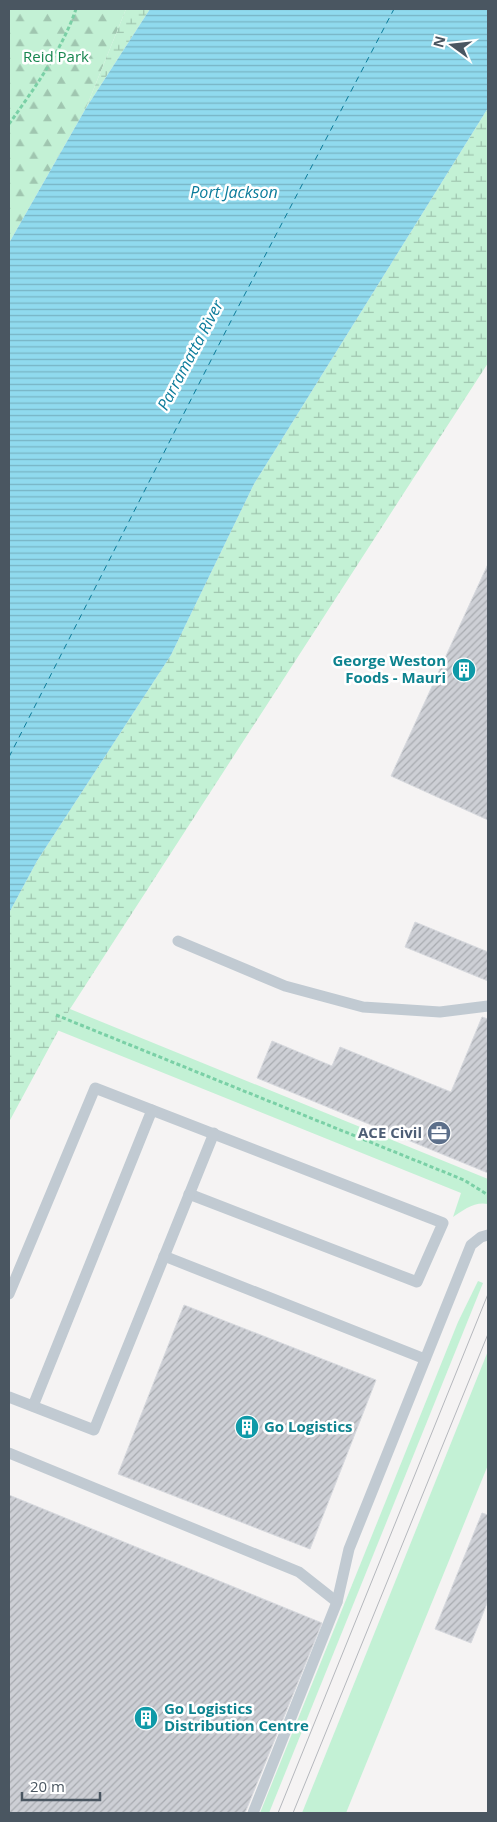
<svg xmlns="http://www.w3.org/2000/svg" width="497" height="1822" font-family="'Open Sans',sans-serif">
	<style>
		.green { fill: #c3f1d5 }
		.forest { fill: url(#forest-firs) }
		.wetland { fill: url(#wetland-marsh) }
		.water { fill: url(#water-rules) }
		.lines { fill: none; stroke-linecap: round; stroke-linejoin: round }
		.ferry { stroke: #0c7c9b; stroke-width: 1; stroke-dasharray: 6 5; stroke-linecap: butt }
		.building { fill: url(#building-hatch); stroke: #d7d9de }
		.path { stroke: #7ad0a6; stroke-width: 3; stroke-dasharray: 4 2.5; stroke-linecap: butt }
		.service { stroke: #c1cad2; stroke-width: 11 }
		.tram { stroke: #b5b8bd; stroke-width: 1 }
		.labels { text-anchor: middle; stroke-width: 5; stroke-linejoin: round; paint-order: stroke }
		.park-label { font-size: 15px; fill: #17864f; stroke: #fff }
		.culture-label { font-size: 15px; font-weight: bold; fill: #0d838f; stroke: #fff; text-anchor: start }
		.service-label { font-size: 15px; font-weight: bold; fill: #4e5e75; stroke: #fff; text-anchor: end }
		.water-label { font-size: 16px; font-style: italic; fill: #0c7c9b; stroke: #fff }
	</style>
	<defs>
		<pattern id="forest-firs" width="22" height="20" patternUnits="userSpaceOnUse" patternTransform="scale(1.25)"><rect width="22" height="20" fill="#c3f1d5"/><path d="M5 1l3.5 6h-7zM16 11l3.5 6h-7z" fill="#a0c6b0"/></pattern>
		<pattern id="wetland-marsh" width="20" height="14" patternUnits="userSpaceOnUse" patternTransform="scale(1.25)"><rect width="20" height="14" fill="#c3f1d5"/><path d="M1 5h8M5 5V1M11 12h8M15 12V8" fill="none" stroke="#a0c6b0"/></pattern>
		<pattern id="water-rules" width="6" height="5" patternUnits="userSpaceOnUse" patternTransform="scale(1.25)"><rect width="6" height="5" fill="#90daee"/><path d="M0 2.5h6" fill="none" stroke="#78b4c4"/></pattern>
		<pattern id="building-hatch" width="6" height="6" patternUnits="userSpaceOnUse" patternTransform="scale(1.25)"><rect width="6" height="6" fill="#cdcfd5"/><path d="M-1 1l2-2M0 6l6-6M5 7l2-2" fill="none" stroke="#a8abb0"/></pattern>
	</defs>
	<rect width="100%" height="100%" fill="#f5f3f3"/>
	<!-- green -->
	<g class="green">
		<path d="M70 1009 488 1179V1204C475 1201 463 1210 453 1217L461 1193 57 1030Z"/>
		<polygon points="478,1281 483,1283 269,1813 260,1813 458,1322"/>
		<polygon points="488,1351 488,1465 346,1813 302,1813"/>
	</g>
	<!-- forest -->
	<polygon class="forest" points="9,9 126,9 86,108 9,243"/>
	<!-- wetland -->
	<g class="wetland">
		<polygon points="126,9 150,9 86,108"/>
		<polygon points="488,108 488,363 70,1009 9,1122 9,913 37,861 171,655 254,484"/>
	</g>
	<!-- water -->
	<polygon class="water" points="150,9 488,9 488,108 254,484 171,655 37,861 9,913 9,243 86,108"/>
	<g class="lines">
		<!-- ferry -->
		<polyline class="ferry" points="9,757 234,315 394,9"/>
	</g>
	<!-- building -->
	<g class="building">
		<polygon points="488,564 488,820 391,776"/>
		<polygon points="415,922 488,952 488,981 405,947"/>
		<polygon points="482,1017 488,1019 488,1173 257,1078 272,1041 332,1066 340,1047 451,1092"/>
		<polygon points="184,1305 376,1380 310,1549 118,1474"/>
		<polygon points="9,1495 322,1623 245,1813 9,1813"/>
		<polygon points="482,1513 488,1515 488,1601 471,1643 435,1629"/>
	</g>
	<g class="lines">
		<!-- path -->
		<g class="path">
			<path d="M9 124C34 89 62 50 76 9"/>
			<polyline points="56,1015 464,1180 488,1195"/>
		</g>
		<!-- service -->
		<g class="service">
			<polyline points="178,941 285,986 363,1007 440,1012 488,1006"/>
			<polyline points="164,1256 425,1359"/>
			<polyline points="9,1294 95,1088 443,1223 417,1282 189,1194"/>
			<polyline points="9,1397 94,1430 214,1133"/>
			<polyline points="33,1406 152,1110"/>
			<polyline points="9,1453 299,1572 337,1602"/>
			<polyline points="253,1813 337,1602 349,1549 471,1245 481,1237 488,1235"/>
		</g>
		<!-- tram -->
		<g class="tram">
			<polyline points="278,1813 488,1294"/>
			<polyline points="293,1813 488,1334"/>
		</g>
	</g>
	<!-- icons -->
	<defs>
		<g id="building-disc" transform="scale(1.25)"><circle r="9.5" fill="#0f9aa8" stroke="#fff"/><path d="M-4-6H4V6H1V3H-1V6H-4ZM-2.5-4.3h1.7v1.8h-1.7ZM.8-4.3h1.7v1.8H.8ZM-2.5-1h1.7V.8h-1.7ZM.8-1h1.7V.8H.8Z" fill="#fff"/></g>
		<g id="office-disc" transform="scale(1.25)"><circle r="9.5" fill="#5c6f8a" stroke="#fff"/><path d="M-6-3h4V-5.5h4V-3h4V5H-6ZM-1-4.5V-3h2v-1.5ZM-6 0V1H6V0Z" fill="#fff"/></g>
	</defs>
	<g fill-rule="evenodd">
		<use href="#building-disc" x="464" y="670"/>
		<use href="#office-disc" x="439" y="1133"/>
		<use href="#building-disc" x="247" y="1427"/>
		<use href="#building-disc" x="146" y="1718"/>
	</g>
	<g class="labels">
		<!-- park labels -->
		<g class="park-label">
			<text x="56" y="62">Reid Park</text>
		</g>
		<!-- culture labels -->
		<g class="culture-label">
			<text x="446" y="666" text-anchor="end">George Weston<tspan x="446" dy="17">Foods - Mauri</tspan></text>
			<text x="264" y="1432">Go Logistics</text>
			<text x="164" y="1714">Go Logistics<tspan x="164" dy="17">Distribution Centre</tspan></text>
		</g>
		<!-- service labels -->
		<g class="service-label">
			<text x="422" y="1138">ACE Civil</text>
		</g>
		<!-- water labels -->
		<g class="water-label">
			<text x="234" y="198">Port Jackson</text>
			<text transform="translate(190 355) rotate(-62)" y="6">Parramatta River</text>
		</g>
	</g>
	<!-- border -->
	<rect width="497" height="1822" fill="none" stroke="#4a5661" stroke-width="20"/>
	<!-- north arrow -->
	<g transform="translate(452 45) rotate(285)" stroke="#ffffff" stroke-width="4" paint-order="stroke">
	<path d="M0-4L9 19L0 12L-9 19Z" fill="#4a5661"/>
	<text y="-8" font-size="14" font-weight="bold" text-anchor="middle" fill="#4a5661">N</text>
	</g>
	<!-- scale -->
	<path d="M22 1792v8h78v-8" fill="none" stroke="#4a5661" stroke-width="2.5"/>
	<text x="30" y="1792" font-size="15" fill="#4a5661" stroke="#ffffff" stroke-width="4" paint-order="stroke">20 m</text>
</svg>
